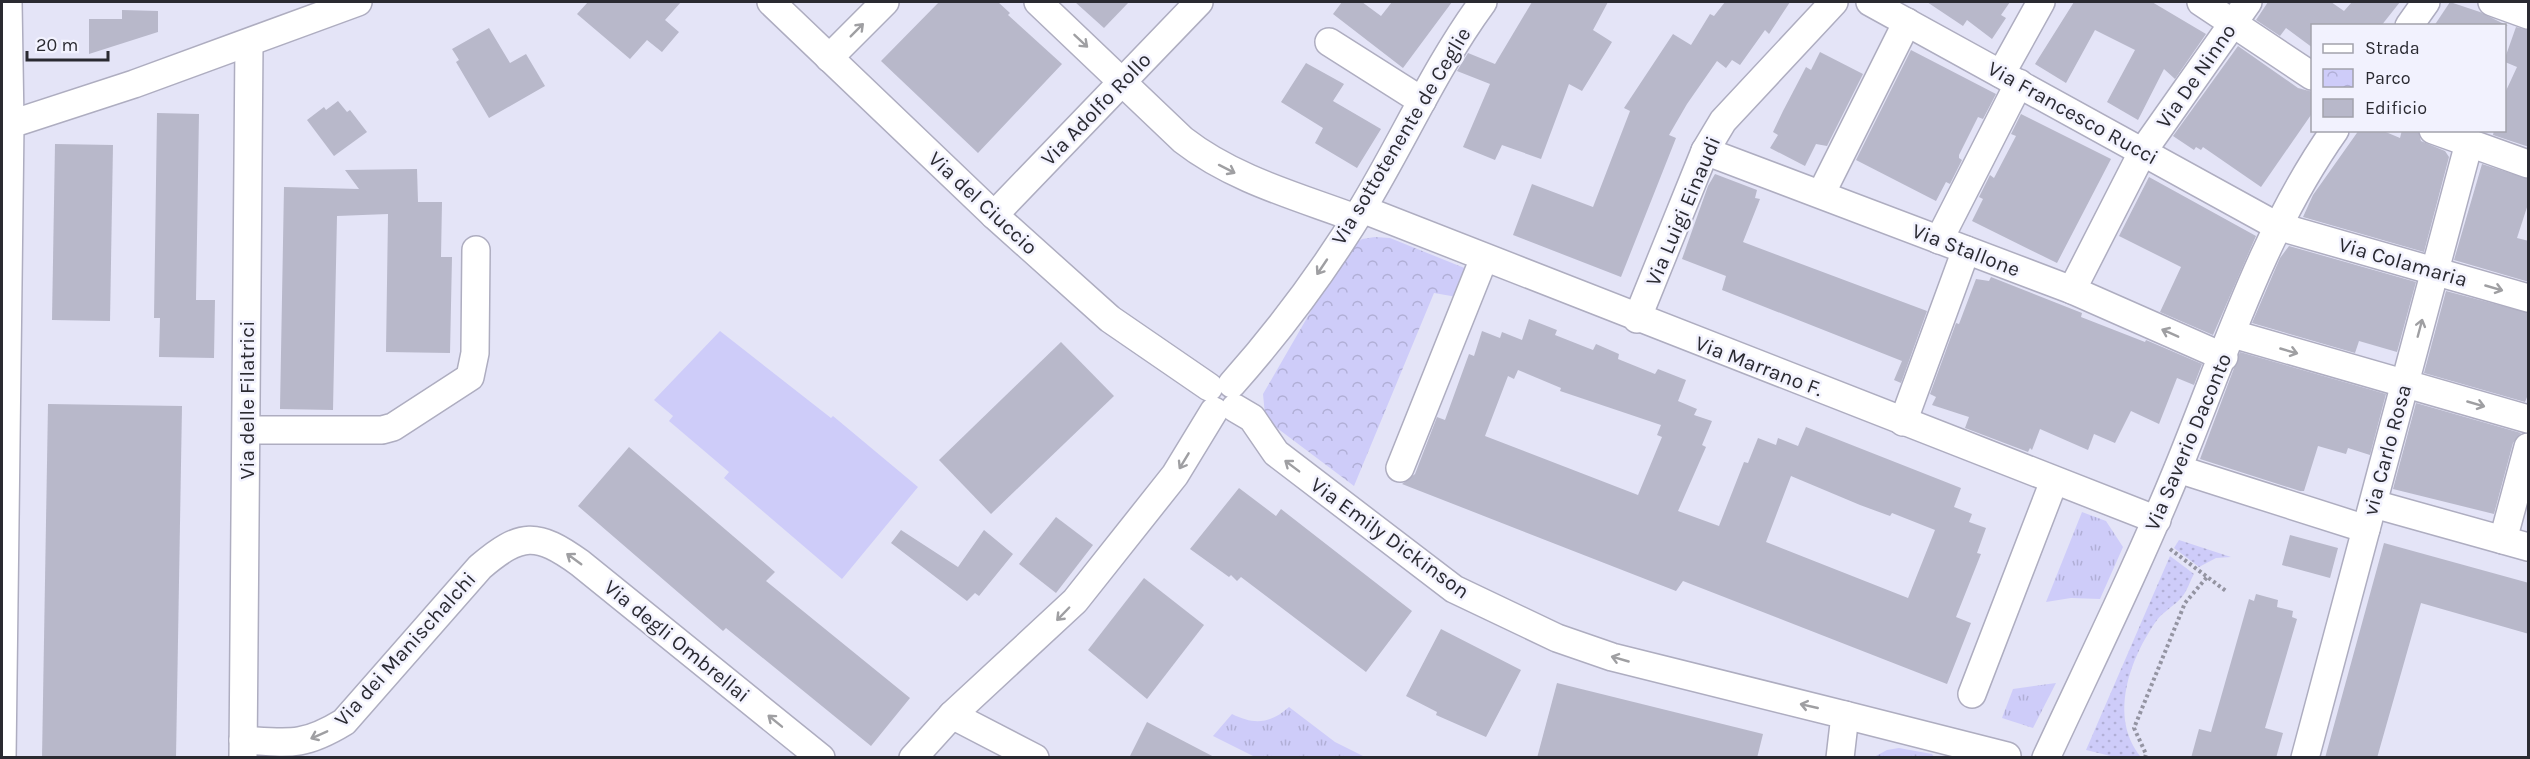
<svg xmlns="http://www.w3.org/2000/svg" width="2530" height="759" font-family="Karla,sans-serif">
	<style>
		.grass { fill: url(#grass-tufts) }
		.park { fill: url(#park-crowns) }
		.garden { fill: url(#garden-dots) }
		.pitch { fill: #ceccf9 }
		.building { fill: #b8b8ca; fill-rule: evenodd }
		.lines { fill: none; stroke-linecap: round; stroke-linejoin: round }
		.minor-casing { stroke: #aeadc0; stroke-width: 30 }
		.path { stroke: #9494a2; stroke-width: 4; stroke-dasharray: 3 3; stroke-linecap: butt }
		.minor { stroke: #fff; stroke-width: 27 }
		.oneway { stroke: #9f9fa2 }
		.labels { text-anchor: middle; stroke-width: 5; stroke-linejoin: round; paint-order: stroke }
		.street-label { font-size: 21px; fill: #2a2a31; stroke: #f2f2fe }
	</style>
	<defs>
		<pattern id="grass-tufts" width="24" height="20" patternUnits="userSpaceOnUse" patternTransform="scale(1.5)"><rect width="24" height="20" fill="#ceccf9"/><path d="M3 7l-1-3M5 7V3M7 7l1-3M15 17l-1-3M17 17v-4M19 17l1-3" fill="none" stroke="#b1afd6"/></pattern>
		<pattern id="park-crowns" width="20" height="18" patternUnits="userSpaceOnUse" patternTransform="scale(1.5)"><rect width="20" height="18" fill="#ceccf9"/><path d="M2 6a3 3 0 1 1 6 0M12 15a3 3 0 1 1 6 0" fill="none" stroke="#b1afd6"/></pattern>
		<pattern id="garden-dots" width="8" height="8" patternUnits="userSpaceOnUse" patternTransform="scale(1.5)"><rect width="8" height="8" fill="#ceccf9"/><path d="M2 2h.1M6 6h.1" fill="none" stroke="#b1afd6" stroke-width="1.8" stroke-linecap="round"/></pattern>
	</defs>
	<rect width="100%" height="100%" fill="#e4e4f7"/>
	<!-- grass -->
	<g class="grass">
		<polygon points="2082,512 2106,521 2123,547 2100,599 2071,598 2046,602"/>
		<polygon points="2056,683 2033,728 2002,718 2013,689"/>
		<path d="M1289 707 1335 742 1365 757H1255L1213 736 1232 714C1254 725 1270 724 1289 707Z"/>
		<polygon points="1899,748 1932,754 1934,757 1874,757 1887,750"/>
	</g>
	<!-- park -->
	<polygon class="park" points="1375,237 1390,238 1467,269 1457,297 1434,293 1354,486 1273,425 1265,415 1263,394 1345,252 1362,239"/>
	<!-- garden -->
	<g class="garden">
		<polygon points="2179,540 2231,557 2216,558 2199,567 2174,548"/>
		<path d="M2170 556 2194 574C2190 581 2187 592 2181 598 2174 606 2163 612 2157 620 2130 658 2108 717 2141 757H2115L2086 750Z"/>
	</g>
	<!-- pitch -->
	<polygon class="pitch" points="720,331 831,418 833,416 918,487 842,579 724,478 729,472 669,421 673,416 654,400"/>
	<!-- building -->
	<g class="building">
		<polygon points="588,2 681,2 665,20 679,32 662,52 647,40 630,59 577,14"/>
		<polygon points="939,2 998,2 1010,13 1008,15 1062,64 978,153 881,61"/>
		<polygon points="1075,2 1129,2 1104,28"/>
		<polygon points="1342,2 1362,2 1381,16 1392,2 1452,2 1403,68 1333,14"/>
		<polygon points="1532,2 1608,2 1593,30 1612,42 1582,91 1569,84 1541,159 1502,145 1495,160 1463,147 1490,84 1457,71 1468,53 1495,64"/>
		<polygon points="1725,2 1790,2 1769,34 1765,30 1740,65 1732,60 1726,68 1717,61 1687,104 1669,135 1676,138 1621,277 1513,235 1532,184 1593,207 1630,111 1624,108 1673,34 1691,45 1710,14 1714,16"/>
		<polygon points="1927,2 2010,2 2001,15 2006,18 1992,39 1967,20 1963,26"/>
		<polygon points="2074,2 2152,2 2206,34 2175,79 2164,69 2138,120 2107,102 2135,50 2095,30 2066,83 2035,64"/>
		<polygon points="2268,2 2331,2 2344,11 2352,2 2400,2 2381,26 2313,26 2313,48 2286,28 2280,36 2256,20"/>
		<polygon points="2450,2 2480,12 2508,26 2434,26"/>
		<polygon points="122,10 158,11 158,32 89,54 89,19 122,19"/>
		<polygon points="2516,27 2529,30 2529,147 2493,135 2494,130 2505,130 2505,93 2517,67 2505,62 2505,58"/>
		<polygon points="489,28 510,63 526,54 545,86 489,118 456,62 459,60 452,49"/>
		<polygon points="2238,46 2298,88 2313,92 2313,112 2261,187 2203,147 2201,150 2196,147 2194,150 2173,136"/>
		<polygon points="1911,50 1996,94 1983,119 1978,117 1959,155 1959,158 1962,160 1950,184 1946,182 1936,201 1856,160"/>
		<polygon points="1820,52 1863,74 1827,146 1816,144 1805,166 1770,148 1778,135 1773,132 1783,111 1806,67 1811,70"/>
		<polygon points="1306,63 1344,84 1333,101 1381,129 1357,168 1315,143 1323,128 1281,102"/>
		<polygon points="338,101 347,112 350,110 367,132 334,156 307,120 324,107 326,110"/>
		<polygon points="157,113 199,114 196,300 215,300 214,358 159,357 160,318 154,318"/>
		<polygon points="2021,114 2111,159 2057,263 1972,221 1983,199 1979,197 1990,175 1994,178 2016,136 2011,134"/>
		<polygon points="2359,130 2381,130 2400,138 2402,130 2418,130 2421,141 2445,151 2449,157 2424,252 2303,217 2313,195"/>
		<polygon points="55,144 113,145 110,321 52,320"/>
		<polygon points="2482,164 2529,179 2529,201 2517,238 2529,241 2529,282 2454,260"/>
		<polygon points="417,169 418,202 442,202 441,257 452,257 450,353 386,352 388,214 337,216 333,410 280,409 284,187 359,189 345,170"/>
		<polygon points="1715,174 1757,190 1755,198 1760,199 1743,242 1927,311 1901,383 1894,380 1902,361 1722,290 1726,276 1682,259 1708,186"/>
		<polygon points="2149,177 2256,236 2213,335 2160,312 2181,267 2119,236"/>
		<polygon points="2289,246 2416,282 2397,352 2359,341 2355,353 2252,323 2280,258"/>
		<polygon points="1991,277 2082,313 2081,317 2145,342 2146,340 2202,364 2194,385 2177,378 2159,424 2131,411 2115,443 2094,434 2088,450 2040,429 2032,450 2030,448 2028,452 1965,428 1969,417 1932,405 1936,397 1930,394 1956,323 1959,324 1976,279 1989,281"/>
		<polygon points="2446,291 2529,313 2529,392 2525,402 2424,373"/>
		<path d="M1529 319 1557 330 1555 335 1593 350 1596 344 1619 354 1618 359 1655 374 1658 369 1686 380 1678 401 1697 409 1694 415 1712 421 1702 445 1706 447 1678 511 1719 526 1744 462 1748 463 1758 438 1776 445 1778 438 1798 446 1806 427 1961 488 1954 507 1972 514 1969 522 1986 528 1977 553 1981 554 1956 617 1971 623 1947 684 1683 581 1676 591 1402 484 1415 474 1437 417 1445 420 1469 354 1474 356 1482 331 1500 338 1502 332 1522 340ZM1518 370 1561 388 1560 391 1661 425 1657 435 1662 437 1638 495 1485 436 1508 376 1514 379ZM1791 476 1860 505 1890 516 1892 513 1935 530 1908 598 1766 542Z"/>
		<polygon points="1061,342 1114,396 991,514 939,460"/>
		<polygon points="2240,352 2386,394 2370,455 2348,448 2346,454 2318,446 2304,491 2300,491 2200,459"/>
		<polygon points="2416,403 2521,433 2513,443 2494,514 2393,489"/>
		<polygon points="48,404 182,406 176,758 42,758"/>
		<polygon points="629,447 775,572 766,581 910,698 871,746 726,628 723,631 578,506"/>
		<polygon points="1239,488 1276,516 1281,509 1412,611 1366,672 1241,577 1237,581 1231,575 1229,577 1190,549"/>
		<polygon points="1056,517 1093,545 1056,593 1019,564"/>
		<polygon points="901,530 958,567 984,530 1013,554 979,596 975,593 967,601 891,543"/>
		<polygon points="2290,535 2338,548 2330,578 2282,565"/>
		<polygon points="2384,543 2529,583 2529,634 2421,603 2377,758 2325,758"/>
		<polygon points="1144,578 1204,625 1147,699 1088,650"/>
		<polygon points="2256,594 2278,600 2277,607 2293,611 2292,617 2297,619 2265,728 2283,733 2276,758 2191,758 2199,729 2211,732 2249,599 2254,601"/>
		<polygon points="1441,629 1521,670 1486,737 1436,715 1437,712 1406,696"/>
		<polygon points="1557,683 1763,734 1757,758 1537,758"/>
		<polygon points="1147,722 1216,758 1129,758"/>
	</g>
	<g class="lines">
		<!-- minor casing -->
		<g class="minor-casing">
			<g id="minor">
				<polyline points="771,2 994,215 1110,319 1209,387"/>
				<path d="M1038 2 1183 140C1233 179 1296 196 1355 218"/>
				<polyline points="1870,2 2277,226 2528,298"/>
				<polyline points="2201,2 2312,76"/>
				<polyline points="2492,2 2528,15"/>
				<polyline points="2409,26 2426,2"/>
				<polyline points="1329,42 1422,101"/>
				<polyline points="829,58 885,2"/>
				<polyline points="2001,74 2041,2"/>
				<polyline points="2,127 134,84 358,2"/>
				<polyline points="2433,130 2528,164"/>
				<polyline points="1705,151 2072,290 2224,357"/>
				<polyline points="1821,194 1907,22"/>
				<polyline points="1362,209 2157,520"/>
				<polyline points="994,215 1199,2"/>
				<polyline points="1939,240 2019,83"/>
				<polyline points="2072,290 2143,151 2248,2"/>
				<polyline points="1637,319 1705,151 1723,121 1834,2"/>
				<polyline points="2233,334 2528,419"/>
				<path d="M1232 384C1279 331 1326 268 1363 207 1404 139 1436 66 1483 2"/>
				<polyline points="1235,408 1252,418 1276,453 1454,589 1557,638 1612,657 1845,715 1840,758"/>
				<polyline points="1903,422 1966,250"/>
				<polyline points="247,430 382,430 393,427 470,377 475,353 476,250"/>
				<polyline points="1400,468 1484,258"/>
				<polyline points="2178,469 2366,529"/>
				<polyline points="2374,504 2528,547"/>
				<polyline points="2503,540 2528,447"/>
				<polyline points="1972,694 2054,481"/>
				<polyline points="952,715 1035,758"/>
				<polyline points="1845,715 2007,756"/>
				<path d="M243 740C289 743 303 747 344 722L480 567C521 532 537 532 580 563L821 758"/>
				<polyline points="2,758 10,124 8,2"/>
				<polyline points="243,758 249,43"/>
				<polyline points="913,758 952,715 1075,601 1175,475 1214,411"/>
				<path d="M2046 758C2091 661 2138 566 2178 468 2225 353 2263 232 2335 130"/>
				<polyline points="2305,758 2469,143"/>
			</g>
		</g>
		<!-- path -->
		<g class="path">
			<polyline points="2170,549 2226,591"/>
			<polyline points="2145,758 2146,754 2134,728 2185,603 2207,577"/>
		</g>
		<!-- minor -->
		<use href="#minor" class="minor"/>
	</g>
	<!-- one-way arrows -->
	<defs><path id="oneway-shaft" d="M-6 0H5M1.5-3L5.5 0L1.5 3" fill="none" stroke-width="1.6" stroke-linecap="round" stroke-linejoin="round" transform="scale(1.5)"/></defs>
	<g class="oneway">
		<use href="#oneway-shaft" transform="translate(857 30) rotate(-45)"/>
		<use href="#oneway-shaft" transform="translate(1081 41) rotate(43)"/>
		<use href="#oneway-shaft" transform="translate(1227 169) rotate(27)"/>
		<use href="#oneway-shaft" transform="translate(1322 267) rotate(124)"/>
		<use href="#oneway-shaft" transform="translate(2494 288) rotate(16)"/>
		<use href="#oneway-shaft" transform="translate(2420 328) rotate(-75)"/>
		<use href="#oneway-shaft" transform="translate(2170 333) rotate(-156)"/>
		<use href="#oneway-shaft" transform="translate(2289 351) rotate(16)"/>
		<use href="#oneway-shaft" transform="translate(2476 404) rotate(16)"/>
		<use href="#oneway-shaft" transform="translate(1184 461) rotate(121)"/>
		<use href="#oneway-shaft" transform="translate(1292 466) rotate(-143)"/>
		<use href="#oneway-shaft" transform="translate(574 559) rotate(-144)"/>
		<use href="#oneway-shaft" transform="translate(1063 614) rotate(134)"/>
		<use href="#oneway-shaft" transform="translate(1620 659) rotate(-164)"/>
		<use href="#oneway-shaft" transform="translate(1809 706) rotate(-167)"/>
		<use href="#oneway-shaft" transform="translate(775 721) rotate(-141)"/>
		<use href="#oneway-shaft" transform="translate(319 735) rotate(156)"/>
	</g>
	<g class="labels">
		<!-- street labels -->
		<g class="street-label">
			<text transform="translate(2196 76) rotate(-55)" y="7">Via De Ninno</text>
			<text transform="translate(1096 109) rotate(-46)" y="7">Via Adolfo Rollo</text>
			<text transform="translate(2073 113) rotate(29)" y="7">Via Francesco Rucci</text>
			<text transform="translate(1401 136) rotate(-59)" y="7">Via sottotenente de Ceglie</text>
			<text transform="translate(983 203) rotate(43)" y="7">Via del Ciuccio</text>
			<text transform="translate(1683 211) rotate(-67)" y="7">Via Luigi Einaudi</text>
			<text transform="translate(1966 250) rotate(21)" y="7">Via Stallone</text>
			<text transform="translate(2403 262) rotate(16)" y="7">Via Colamaria</text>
			<text transform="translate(1759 366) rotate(21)" y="7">Via Marrano F.</text>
			<text transform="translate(247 400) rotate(-90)" y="7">Via delle Filatrici</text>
			<text transform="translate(2188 442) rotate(-67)" y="7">Via Saverio Daconto</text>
			<text transform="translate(2387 450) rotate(-75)" y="7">via Carlo Rosa</text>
			<text transform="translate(1390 538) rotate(36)" y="7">Via Emily Dickinson</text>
			<text transform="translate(677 641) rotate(39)" y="7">Via degli Ombrellai</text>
			<text transform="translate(405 649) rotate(-48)" y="7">Via dei Manischalchi</text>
		</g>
	</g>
	<!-- border -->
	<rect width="2530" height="759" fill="none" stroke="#2a2a31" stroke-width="6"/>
	<!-- legend -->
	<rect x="2311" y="24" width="195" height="108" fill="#f2f2fe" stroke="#a2a2ac" stroke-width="1.5"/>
	<rect x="2323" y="44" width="30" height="9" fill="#ffffff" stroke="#a2a2ac" stroke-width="1.5"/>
	<text x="2365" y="54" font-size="18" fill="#2a2a31">Strada</text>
	<rect x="2323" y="69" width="30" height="18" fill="url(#park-crowns)" stroke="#a2a2ac" stroke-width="1.5"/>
	<text x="2365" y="84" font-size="18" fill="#2a2a31">Parco</text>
	<rect x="2323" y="99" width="30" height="18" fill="#b8b8ca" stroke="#a2a2ac" stroke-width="1.5"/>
	<text x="2365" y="114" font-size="18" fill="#2a2a31">Edificio</text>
	<!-- scale -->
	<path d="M27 51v9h81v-9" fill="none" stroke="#2a2a31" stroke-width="3"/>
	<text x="36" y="51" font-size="18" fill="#2a2a31" stroke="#f2f2fe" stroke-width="4.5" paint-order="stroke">20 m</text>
</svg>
